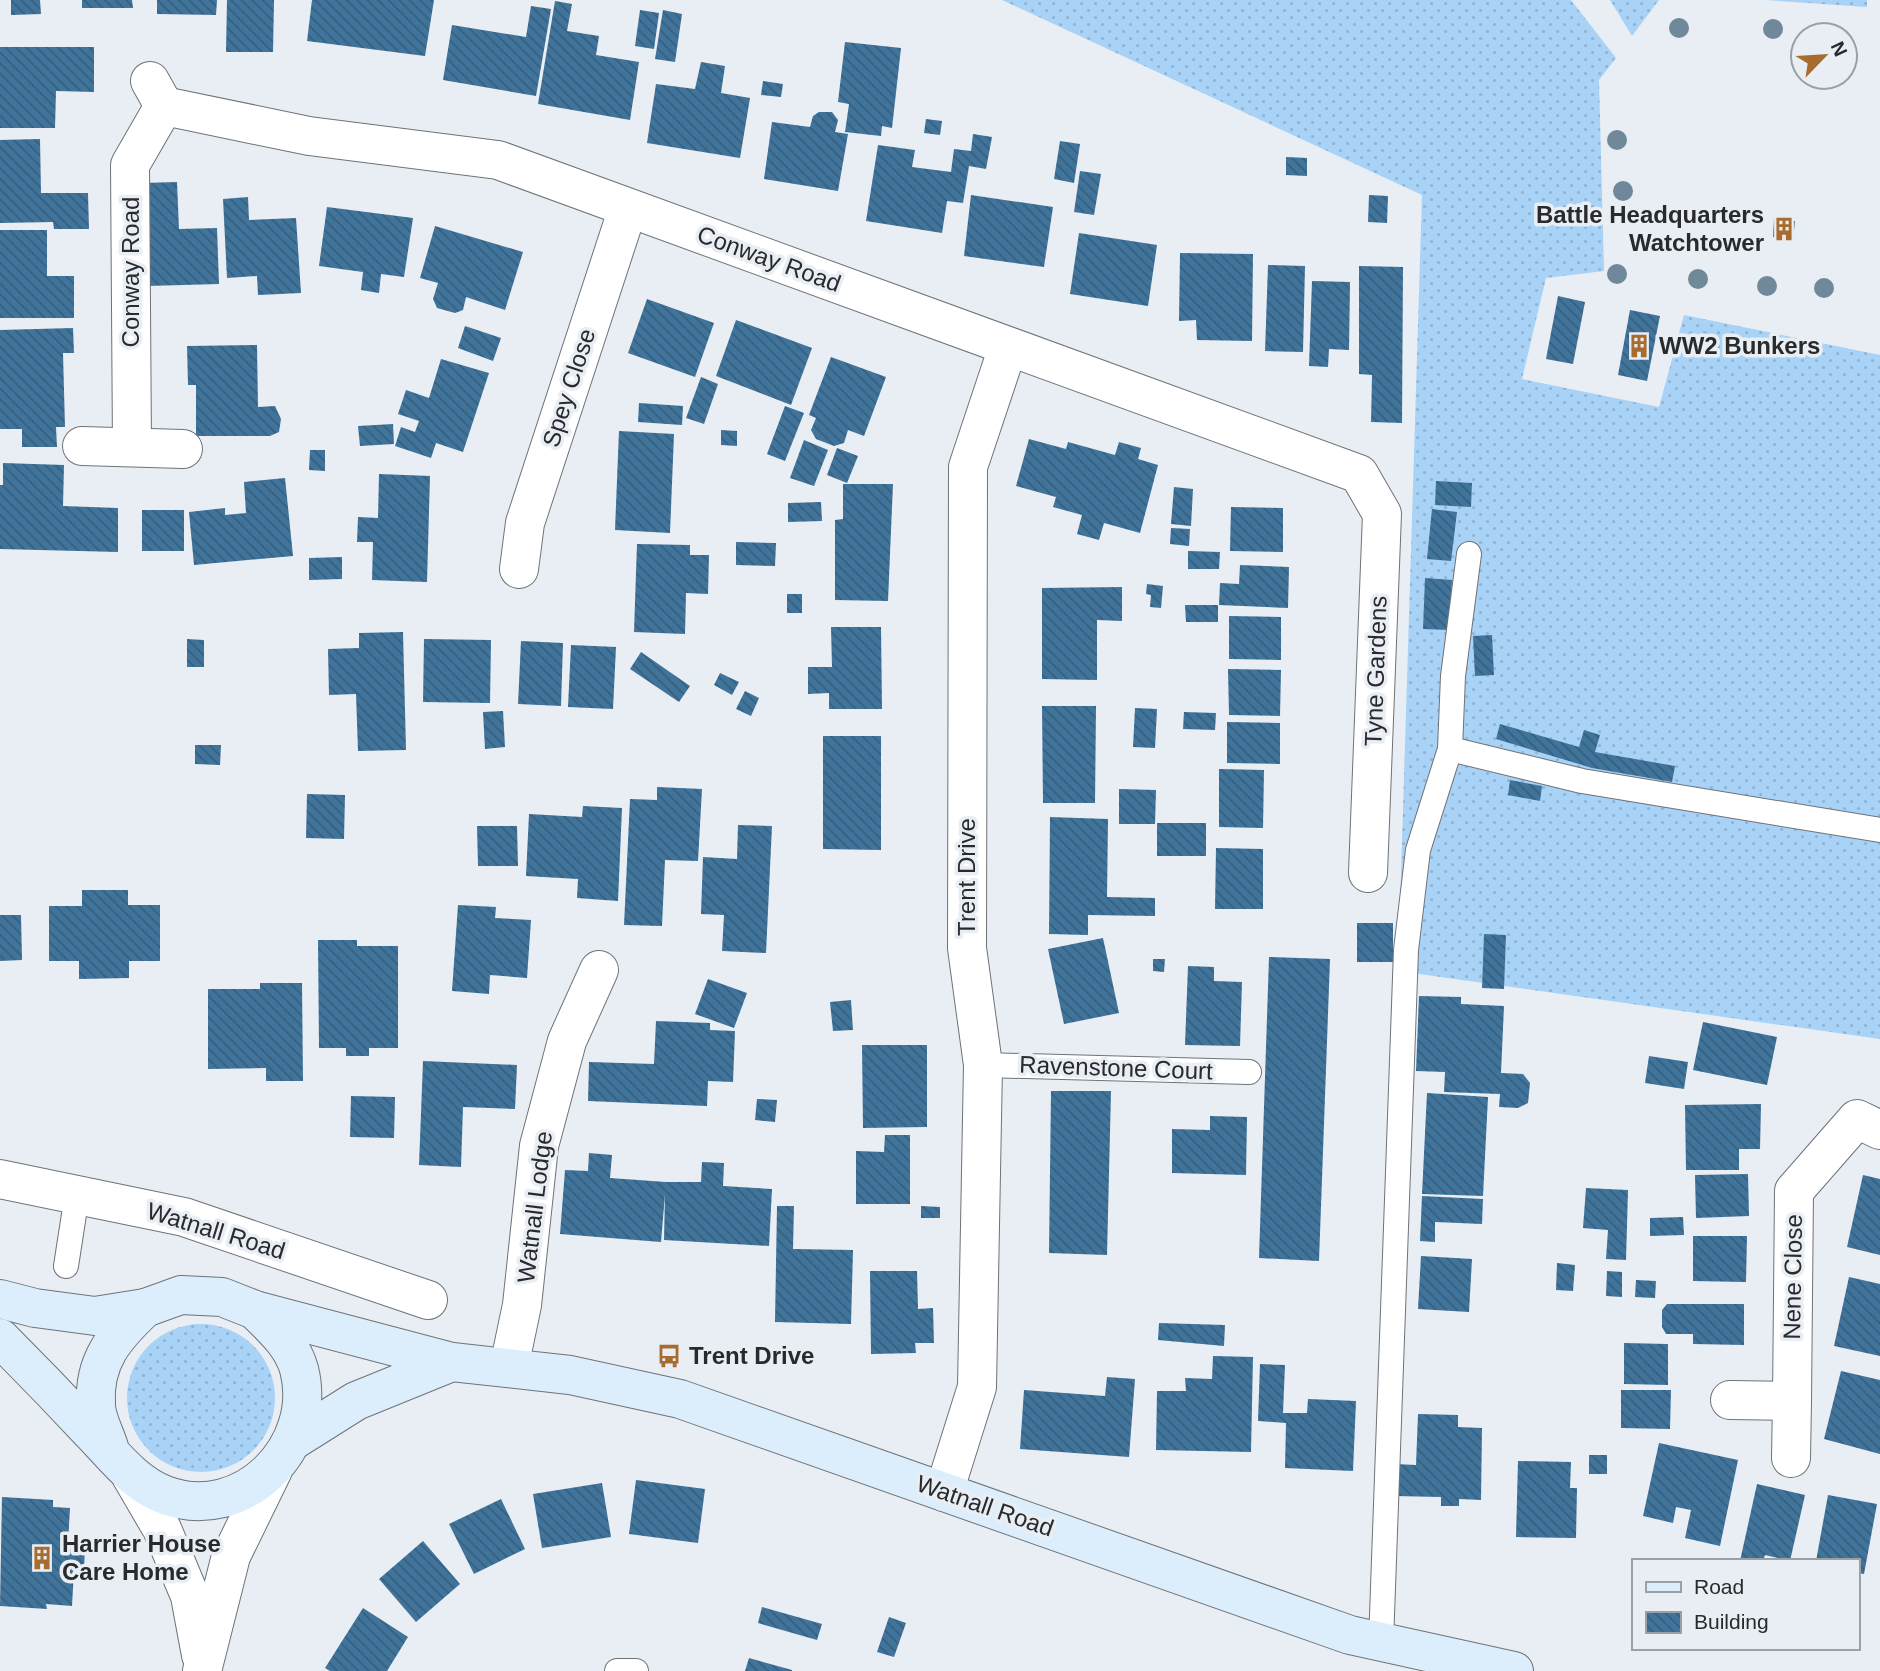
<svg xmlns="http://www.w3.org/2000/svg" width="1880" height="1671" font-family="Helvetica,sans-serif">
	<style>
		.grass { fill: url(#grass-dots) }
		.building { fill: url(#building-back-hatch) }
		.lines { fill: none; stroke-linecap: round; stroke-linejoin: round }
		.service-casing { stroke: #6e7378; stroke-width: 26 }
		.minor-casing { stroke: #6e7378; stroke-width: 40 }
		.secondary-casing { stroke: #6e7378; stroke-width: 40 }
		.service { stroke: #fff; stroke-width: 24 }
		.minor { stroke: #fff; stroke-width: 38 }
		.secondary { stroke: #dceefc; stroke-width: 38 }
		.tree { fill: #6f889a }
		.labels { text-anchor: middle; stroke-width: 7; stroke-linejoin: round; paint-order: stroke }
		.poi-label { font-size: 24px; font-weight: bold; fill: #282a2c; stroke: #e8eef4; text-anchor: start }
		.street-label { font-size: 24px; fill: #282a2c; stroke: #e8eef4 }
	</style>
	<defs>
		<pattern id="grass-dots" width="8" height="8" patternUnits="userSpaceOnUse" patternTransform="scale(1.75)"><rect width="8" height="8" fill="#a8d2f6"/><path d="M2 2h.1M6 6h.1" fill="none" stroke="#91b4d3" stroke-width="1.8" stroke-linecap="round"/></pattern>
		<pattern id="building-back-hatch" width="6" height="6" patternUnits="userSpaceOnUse" patternTransform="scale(1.75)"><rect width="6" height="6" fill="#41749b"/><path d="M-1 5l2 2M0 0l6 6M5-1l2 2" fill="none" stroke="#365f7f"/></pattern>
	</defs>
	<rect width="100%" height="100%" fill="#e8eef4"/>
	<!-- grass -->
	<g class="grass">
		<polygon points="1002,0 1571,0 1616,58 1599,80 1604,271 1546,278 1522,379 1659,407 1684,315 1880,355 1880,1039 1398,971 1422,195"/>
		<polygon points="1610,0 1659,0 1632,36"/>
		<polygon points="1765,0 1867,0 1867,7"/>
		<circle cx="201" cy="1398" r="74"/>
	</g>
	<!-- building -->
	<g class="building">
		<polygon points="11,0 40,0 41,14 11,15"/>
		<polygon points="82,0 132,0 133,8 82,8"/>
		<polygon points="157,0 217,0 216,15 157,14"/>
		<polygon points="227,0 274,0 273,52 226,52"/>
		<polygon points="312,0 434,0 425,56 307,41"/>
		<polygon points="555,1 572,4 567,31 599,36 596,55 639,62 630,120 538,104"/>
		<polygon points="531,6 551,9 536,96 443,80 452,25 526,37"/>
		<polygon points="640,10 659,13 654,49 635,46"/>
		<polygon points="663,10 682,14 675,62 655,59"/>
		<polygon points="845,42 901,48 892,128 882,126 881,136 845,132 849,104 838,102"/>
		<polygon points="0,47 94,47 94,92 56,91 55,128 0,128"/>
		<polygon points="701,62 725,66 721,93 750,98 740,158 647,143 656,84 695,89"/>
		<polygon points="763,81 783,84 781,97 761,95"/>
		<polygon points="819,112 832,112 838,120 835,132 848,134 838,191 764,179 772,122 810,127 813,116"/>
		<polygon points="926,119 942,121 940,135 924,133"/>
		<polygon points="973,134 992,137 986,169 969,166 963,203 947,201 942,233 866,221 878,145 915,150 912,167 951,172 954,149 971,151"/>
		<polygon points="40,139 41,193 88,193 89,229 54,229 53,222 0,223 0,140"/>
		<polygon points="1060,141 1080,144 1074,183 1054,179"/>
		<polygon points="1286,157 1307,158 1307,176 1286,175"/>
		<polygon points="1080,171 1101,174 1094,215 1074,212"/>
		<polygon points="177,182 179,229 217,228 219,284 147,286 143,183"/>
		<polygon points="971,195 1053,207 1044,267 964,256"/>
		<polygon points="1369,195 1388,196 1387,223 1368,222"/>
		<polygon points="248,197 249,220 296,218 301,293 258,295 257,276 227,278 223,199"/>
		<polygon points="327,207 413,218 404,277 381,274 379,293 361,290 363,272 319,266"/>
		<polygon points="1774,219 1795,221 1793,239 1773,237"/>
		<polygon points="435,226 523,252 505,310 466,297 463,310 455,313 437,308 433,299 438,283 420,278"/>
		<polygon points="0,230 47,230 47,276 74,276 74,318 0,318"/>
		<polygon points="1079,233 1157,245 1148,306 1070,294"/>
		<polygon points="1180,253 1253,254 1252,341 1197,340 1196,320 1179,321"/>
		<polygon points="1268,265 1305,266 1303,352 1265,351"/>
		<polygon points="1359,266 1403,267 1402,423 1371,422 1372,375 1359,374"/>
		<polygon points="1312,281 1350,282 1349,350 1329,349 1328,367 1309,366"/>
		<polygon points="1558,296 1585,302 1573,364 1546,359"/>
		<polygon points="647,299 714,323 695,377 628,353"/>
		<polygon points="1630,310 1660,316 1647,381 1618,375"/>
		<polygon points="736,320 812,348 791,405 716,376"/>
		<polygon points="465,326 501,338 493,361 458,348"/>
		<polygon points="73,328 74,353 63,353 65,427 56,427 57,447 22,447 22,429 0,429 0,330"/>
		<polygon points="257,345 258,407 275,406 281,419 279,432 270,436 196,436 196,385 188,385 187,346"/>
		<polygon points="831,357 886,377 864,436 848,430 844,443 834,446 816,439 811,430 816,418 809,415"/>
		<polygon points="441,359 489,373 463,452 436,443 431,458 395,446 401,427 415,432 419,421 398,414 406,390 429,398"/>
		<polygon points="701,377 718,384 704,424 686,418"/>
		<polygon points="639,403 683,406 682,425 638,422"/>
		<polygon points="785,406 804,413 785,461 767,454"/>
		<polygon points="393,424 394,444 360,446 358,426"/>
		<polygon points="721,430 737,431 737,446 721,445"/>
		<polygon points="619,431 674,434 670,533 615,530"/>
		<polygon points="1029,439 1066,449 1068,442 1115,455 1119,442 1141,448 1138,459 1158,465 1140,533 1104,523 1099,540 1077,534 1082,515 1053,507 1056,497 1016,486"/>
		<polygon points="804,440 828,450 814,486 790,478"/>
		<polygon points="837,448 858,456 847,483 827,475"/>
		<polygon points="310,450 325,450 325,471 309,470"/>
		<polygon points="3,463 64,465 63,506 118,508 118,552 0,549 0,485 3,485"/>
		<polygon points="379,474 430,476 427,582 372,580 373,542 357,542 358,517 378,518"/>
		<polygon points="285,478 293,556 194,565 189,512 225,508 225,515 246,513 244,482"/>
		<polygon points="1436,481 1472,483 1471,507 1435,505"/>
		<polygon points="843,484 893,484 888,601 835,600 835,520 843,519"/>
		<polygon points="1174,487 1193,489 1191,526 1171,524"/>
		<polygon points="821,502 822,521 788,522 788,503"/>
		<polygon points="1231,507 1283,508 1283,552 1230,551"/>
		<polygon points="1432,509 1457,512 1451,561 1427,559"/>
		<rect x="142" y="510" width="42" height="41"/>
		<polygon points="1171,528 1190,529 1189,546 1170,544"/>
		<polygon points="736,542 776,543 775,566 736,565"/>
		<polygon points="637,544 690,545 690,555 709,555 708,594 686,593 685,634 634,632"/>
		<polygon points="1188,551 1220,552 1219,569 1188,569"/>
		<polygon points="342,557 342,579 309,580 309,558"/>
		<polygon points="1240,565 1289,567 1288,608 1219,605 1220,583 1239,584"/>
		<polygon points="1425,578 1452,580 1449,630 1423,629"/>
		<polygon points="1147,584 1163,586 1161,608 1150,607 1151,595 1146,594"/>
		<polygon points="1122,587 1122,621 1097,620 1097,680 1042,679 1042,588"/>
		<rect x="787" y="594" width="15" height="19"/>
		<polygon points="1185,605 1218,605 1218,622 1186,622"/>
		<polygon points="1229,616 1281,617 1281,660 1229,659"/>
		<polygon points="831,627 881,627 882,709 829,709 829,693 808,694 808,667 832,667"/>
		<polygon points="403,632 406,750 358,751 356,694 329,695 328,649 359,648 359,633"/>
		<polygon points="1492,635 1494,675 1475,676 1473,636"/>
		<polygon points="187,639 204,640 204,667 187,667"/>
		<polygon points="424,639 491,640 490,703 423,702"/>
		<polygon points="521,641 563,643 561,706 518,704"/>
		<polygon points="571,645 616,647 613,709 568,707"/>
		<polygon points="641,652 690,686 679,702 630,669"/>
		<polygon points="1228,669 1281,670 1280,716 1229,715"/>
		<polygon points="720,673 739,682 732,695 714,685"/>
		<polygon points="745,691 759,698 751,716 736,709"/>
		<polygon points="1042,706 1096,706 1095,803 1043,803"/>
		<polygon points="1135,708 1157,709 1155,748 1133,747"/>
		<polygon points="503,711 505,747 485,749 483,712"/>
		<polygon points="1184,712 1216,713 1215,730 1183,729"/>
		<polygon points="1227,722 1280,723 1280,764 1227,763"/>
		<polygon points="1500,724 1579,747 1584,730 1600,735 1595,752 1675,766 1672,782 1592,768 1496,739"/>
		<polygon points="823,736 881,736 881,850 823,849"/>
		<polygon points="195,745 221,745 220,765 195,764"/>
		<polygon points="1219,769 1264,770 1263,828 1219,827"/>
		<polygon points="1510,780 1542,786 1540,801 1508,795"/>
		<polygon points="657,787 702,789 698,861 665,860 662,926 624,925 630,799 657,800"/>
		<polygon points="1119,789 1156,790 1155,824 1119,824"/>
		<polygon points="307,794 345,795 344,839 306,838"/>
		<polygon points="583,806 622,808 618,901 577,898 578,879 526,876 529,814 582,817"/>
		<polygon points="1050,817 1108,819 1107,897 1155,898 1155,916 1088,915 1088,935 1049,934"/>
		<rect x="1157" y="823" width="49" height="33"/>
		<polygon points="738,825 772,826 766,953 722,951 724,915 701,914 703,857 737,859"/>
		<polygon points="477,826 517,826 518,866 478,866"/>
		<polygon points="1216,848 1263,849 1263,909 1215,909"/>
		<polygon points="82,890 128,890 128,905 160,905 160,961 129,961 129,978 79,979 79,961 49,961 49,906 82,906"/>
		<polygon points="458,905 496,907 495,918 531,920 527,978 490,975 489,994 452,991"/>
		<polygon points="0,915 21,915 22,960 0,961"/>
		<rect x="1357" y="923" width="36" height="39"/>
		<polygon points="1484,934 1506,935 1504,989 1482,988"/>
		<polygon points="1103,938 1119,1013 1064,1024 1048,949"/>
		<polygon points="318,940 357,940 357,946 398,946 398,1048 369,1048 369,1056 346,1056 346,1048 319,1048"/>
		<polygon points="1269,957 1330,959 1319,1261 1259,1258"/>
		<polygon points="1153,959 1165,959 1164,972 1153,971"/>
		<polygon points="1188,966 1214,967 1214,981 1242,982 1240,1046 1185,1045"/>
		<polygon points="708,979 747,993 734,1028 695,1014"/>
		<polygon points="260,983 302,983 303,1081 266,1081 266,1068 208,1069 208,989 260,989"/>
		<polygon points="1419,996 1461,997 1461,1004 1504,1006 1501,1073 1523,1074 1530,1083 1528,1103 1518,1108 1499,1107 1500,1094 1444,1092 1445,1072 1416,1071"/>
		<polygon points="851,1000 853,1030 833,1031 830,1002"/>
		<polygon points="656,1021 710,1023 710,1030 735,1031 733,1082 708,1081 707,1106 588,1101 589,1062 654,1064"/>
		<polygon points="1703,1022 1777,1037 1767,1085 1693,1070"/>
		<polygon points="862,1045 927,1045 927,1127 863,1128"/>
		<polygon points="1649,1056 1688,1062 1684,1089 1645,1083"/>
		<polygon points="423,1061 517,1065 515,1109 463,1107 461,1167 419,1165"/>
		<polygon points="1051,1091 1111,1091 1107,1255 1049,1253"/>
		<polygon points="1427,1093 1488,1097 1483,1196 1422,1194"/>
		<polygon points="351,1096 395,1097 394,1138 350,1137"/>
		<polygon points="757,1099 777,1100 775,1122 755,1120"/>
		<polygon points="1761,1104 1760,1149 1739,1149 1739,1170 1686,1170 1685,1105"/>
		<polygon points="1210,1116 1247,1117 1246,1175 1172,1173 1172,1129 1210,1130"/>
		<polygon points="885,1135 910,1135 910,1204 856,1204 856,1151 884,1152"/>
		<polygon points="589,1153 612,1155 610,1178 666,1182 701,1182 702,1162 724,1163 723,1186 772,1189 769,1246 664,1240 665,1194 661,1242 560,1234 565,1170 588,1171"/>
		<polygon points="1748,1174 1749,1216 1696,1218 1695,1175"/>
		<polygon points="1863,1175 1880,1179 1880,1255 1847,1247"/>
		<polygon points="1586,1188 1628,1190 1626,1260 1606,1259 1608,1230 1583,1228"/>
		<polygon points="1422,1196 1483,1199 1482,1224 1435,1222 1435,1242 1420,1241"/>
		<polygon points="777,1206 794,1206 793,1249 853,1250 851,1324 775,1322"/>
		<polygon points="921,1206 940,1207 940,1218 921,1218"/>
		<polygon points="1683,1217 1684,1235 1650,1236 1650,1218"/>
		<polygon points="1693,1236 1747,1236 1746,1282 1693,1281"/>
		<polygon points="1421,1256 1472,1259 1469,1312 1418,1309"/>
		<polygon points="1557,1263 1575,1265 1573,1291 1556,1290"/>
		<polygon points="870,1271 917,1271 918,1309 933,1308 934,1343 915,1343 916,1353 871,1354"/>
		<polygon points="1607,1271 1622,1272 1622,1297 1606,1296"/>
		<polygon points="1849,1277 1880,1284 1880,1356 1834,1346"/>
		<polygon points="1636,1280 1656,1281 1655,1298 1635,1297"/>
		<polygon points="1667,1304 1744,1304 1744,1345 1693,1344 1693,1334 1666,1334 1662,1327 1662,1310"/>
		<polygon points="1159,1323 1225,1325 1224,1346 1158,1340"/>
		<polygon points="1624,1343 1668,1344 1668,1385 1624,1384"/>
		<polygon points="1213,1356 1253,1357 1251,1452 1156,1450 1157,1391 1186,1391 1185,1378 1212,1379"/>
		<polygon points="1260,1364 1285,1365 1283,1413 1307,1413 1308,1399 1356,1401 1353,1471 1285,1468 1286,1423 1258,1421"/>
		<polygon points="1841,1371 1880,1380 1880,1454 1824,1439"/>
		<polygon points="1107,1377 1135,1379 1129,1457 1020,1449 1024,1390 1105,1396"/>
		<polygon points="1621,1390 1671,1390 1670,1429 1621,1428"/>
		<polygon points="1418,1414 1458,1415 1458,1427 1482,1428 1481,1500 1459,1499 1459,1506 1441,1506 1441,1497 1394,1496 1395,1464 1416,1465"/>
		<polygon points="1659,1443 1738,1460 1720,1546 1685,1538 1691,1510 1676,1507 1673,1523 1643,1516"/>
		<rect x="1589" y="1455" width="18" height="19"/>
		<polygon points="1518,1461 1571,1462 1570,1488 1577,1488 1576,1538 1516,1537"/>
		<polygon points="636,1480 705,1489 698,1543 629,1534"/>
		<polygon points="602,1483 611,1537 542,1548 533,1494"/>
		<polygon points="1757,1484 1805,1495 1790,1561 1765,1555 1763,1561 1740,1561"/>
		<polygon points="1828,1495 1877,1504 1864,1574 1857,1573 1857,1561 1816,1561"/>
		<polygon points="2,1497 53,1500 53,1507 70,1508 68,1543 85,1545 84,1571 74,1570 72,1606 46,1604 47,1609 0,1606"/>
		<polygon points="501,1499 525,1549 474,1574 449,1524"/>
		<polygon points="423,1541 460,1584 416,1622 379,1579"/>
		<polygon points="762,1607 822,1624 817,1640 758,1623"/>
		<polygon points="363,1608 408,1637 387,1671 330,1671 325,1668"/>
		<polygon points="889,1617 906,1623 894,1657 877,1652"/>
		<polygon points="749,1658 792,1670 792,1671 745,1671"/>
	</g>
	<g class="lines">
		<!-- service casing -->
		<g class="service-casing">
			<g id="service">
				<polyline points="1450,749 1582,781 1880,830"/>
				<polyline points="983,1065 1249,1072"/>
				<polyline points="66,1266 77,1195"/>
				<polyline points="1381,1643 1406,950 1418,850 1450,749 1453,676 1469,554"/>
				<polyline points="617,1671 636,1671"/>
			</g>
		</g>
		<!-- minor casing -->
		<g class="minor-casing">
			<g id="minor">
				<polyline points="164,106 309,136 498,160 1359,474 1382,514 1368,873"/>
				<polyline points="82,446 183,449"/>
				<polyline points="132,447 130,165 164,106 150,81"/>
				<polyline points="519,569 525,523 628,208"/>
				<polyline points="0,1179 184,1217 428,1300"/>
				<polyline points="509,1367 522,1305 539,1146 567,1041 599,970"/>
				<polyline points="1730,1400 1792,1401 1794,1191 1857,1119 1880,1130"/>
				<polyline points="1791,1458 1792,1401"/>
				<polyline points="131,1476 162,1529 190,1596 201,1655"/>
				<polyline points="944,1492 977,1387 983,1065 967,948 968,467 1008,347"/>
				<polyline points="202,1671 231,1556 273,1470"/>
			</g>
		</g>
		<!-- secondary casing -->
		<g class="secondary-casing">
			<g id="secondary">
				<polyline points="0,1299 35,1308 95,1316 145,1308 181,1295 222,1297 255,1310 452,1362 570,1375 680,1399 1350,1635 1514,1671"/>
				<path d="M0 1338C30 1368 60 1399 89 1430 113 1454 133 1483 165 1495 243 1524 319 1446 299 1369 292 1344 273 1328 255 1310"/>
				<polyline points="294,1440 356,1401 452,1362"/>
				<path d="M109 1447C105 1434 96 1418 96 1405 93 1361 115 1336 145 1308"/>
			</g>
		</g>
		<!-- service -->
		<use href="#service" class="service"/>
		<!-- minor -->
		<use href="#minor" class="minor"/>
		<!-- secondary -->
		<use href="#secondary" class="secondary"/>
	</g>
	<!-- trees -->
	<g class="tree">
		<circle cx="1679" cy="28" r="10"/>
		<circle cx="1773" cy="29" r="10"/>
		<circle cx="1617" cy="140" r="10"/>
		<circle cx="1623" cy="191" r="10"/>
		<circle cx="1617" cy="274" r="10"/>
		<circle cx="1698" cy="279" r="10"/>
		<circle cx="1767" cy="286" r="10"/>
		<circle cx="1824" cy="288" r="10"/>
	</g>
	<!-- icons -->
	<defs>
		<g id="building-bare" transform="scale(1.89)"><path d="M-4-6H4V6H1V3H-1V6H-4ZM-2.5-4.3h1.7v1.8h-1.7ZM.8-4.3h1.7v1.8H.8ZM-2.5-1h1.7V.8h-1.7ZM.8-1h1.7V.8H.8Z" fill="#a76c2e" stroke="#e8eef4" stroke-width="2.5" paint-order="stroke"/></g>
		<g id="bus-bare" transform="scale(1.89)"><path d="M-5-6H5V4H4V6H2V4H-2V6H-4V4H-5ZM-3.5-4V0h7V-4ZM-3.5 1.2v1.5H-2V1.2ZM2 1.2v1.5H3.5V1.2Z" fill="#a76c2e" stroke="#e8eef4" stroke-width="2.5" paint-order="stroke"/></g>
	</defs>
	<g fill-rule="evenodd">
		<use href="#building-bare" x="1784" y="229"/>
		<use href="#building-bare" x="1639" y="346"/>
		<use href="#bus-bare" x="669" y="1356"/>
		<use href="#building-bare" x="42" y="1558"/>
	</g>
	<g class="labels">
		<!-- poi labels -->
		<g class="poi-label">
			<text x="1764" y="223" text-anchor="end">Battle Headquarters<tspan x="1764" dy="28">Watchtower</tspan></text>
			<text x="1659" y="354">WW2 Bunkers</text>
			<text x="689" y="1364">Trent Drive</text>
			<text x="62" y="1552">Harrier House<tspan x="62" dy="28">Care Home</tspan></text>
		</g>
		<!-- street labels -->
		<g class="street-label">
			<text transform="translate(769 259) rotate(20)" y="8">Conway Road</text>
			<text transform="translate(131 272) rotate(-90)" y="8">Conway Road</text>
			<text transform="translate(569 388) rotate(-72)" y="8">Spey Close</text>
			<text transform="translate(1376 671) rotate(-88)" y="8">Tyne Gardens</text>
			<text transform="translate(967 877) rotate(-90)" y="8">Trent Drive</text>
			<text transform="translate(1116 1068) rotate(2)" y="8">Ravenstone Court</text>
			<text transform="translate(535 1207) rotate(-83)" y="8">Watnall Lodge</text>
			<text transform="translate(216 1231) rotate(17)" y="8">Watnall Road</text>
			<text transform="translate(1793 1277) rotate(-89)" y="8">Nene Close</text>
			<text transform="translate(985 1506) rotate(19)" y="8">Watnall Road</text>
		</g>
	</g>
	<!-- legend -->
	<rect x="1632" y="1559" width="228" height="91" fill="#e8eef4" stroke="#9ba0a4" stroke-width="2"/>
	<rect x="1646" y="1582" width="35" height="10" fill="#dceefc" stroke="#9ba0a4" stroke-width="2"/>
	<text x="1694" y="1594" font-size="21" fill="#282a2c">Road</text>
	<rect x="1646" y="1612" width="35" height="21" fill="url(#building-back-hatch)" stroke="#9ba0a4" stroke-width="2"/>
	<text x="1694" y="1629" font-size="21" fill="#282a2c">Building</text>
	<!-- north arrow -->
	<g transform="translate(1824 56) rotate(65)"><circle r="33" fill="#e8eef4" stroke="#9ba0a4" stroke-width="2"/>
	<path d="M0-5L12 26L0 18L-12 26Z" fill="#a76c2e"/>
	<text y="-10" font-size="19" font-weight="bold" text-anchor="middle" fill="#282a2c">N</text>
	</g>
</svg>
